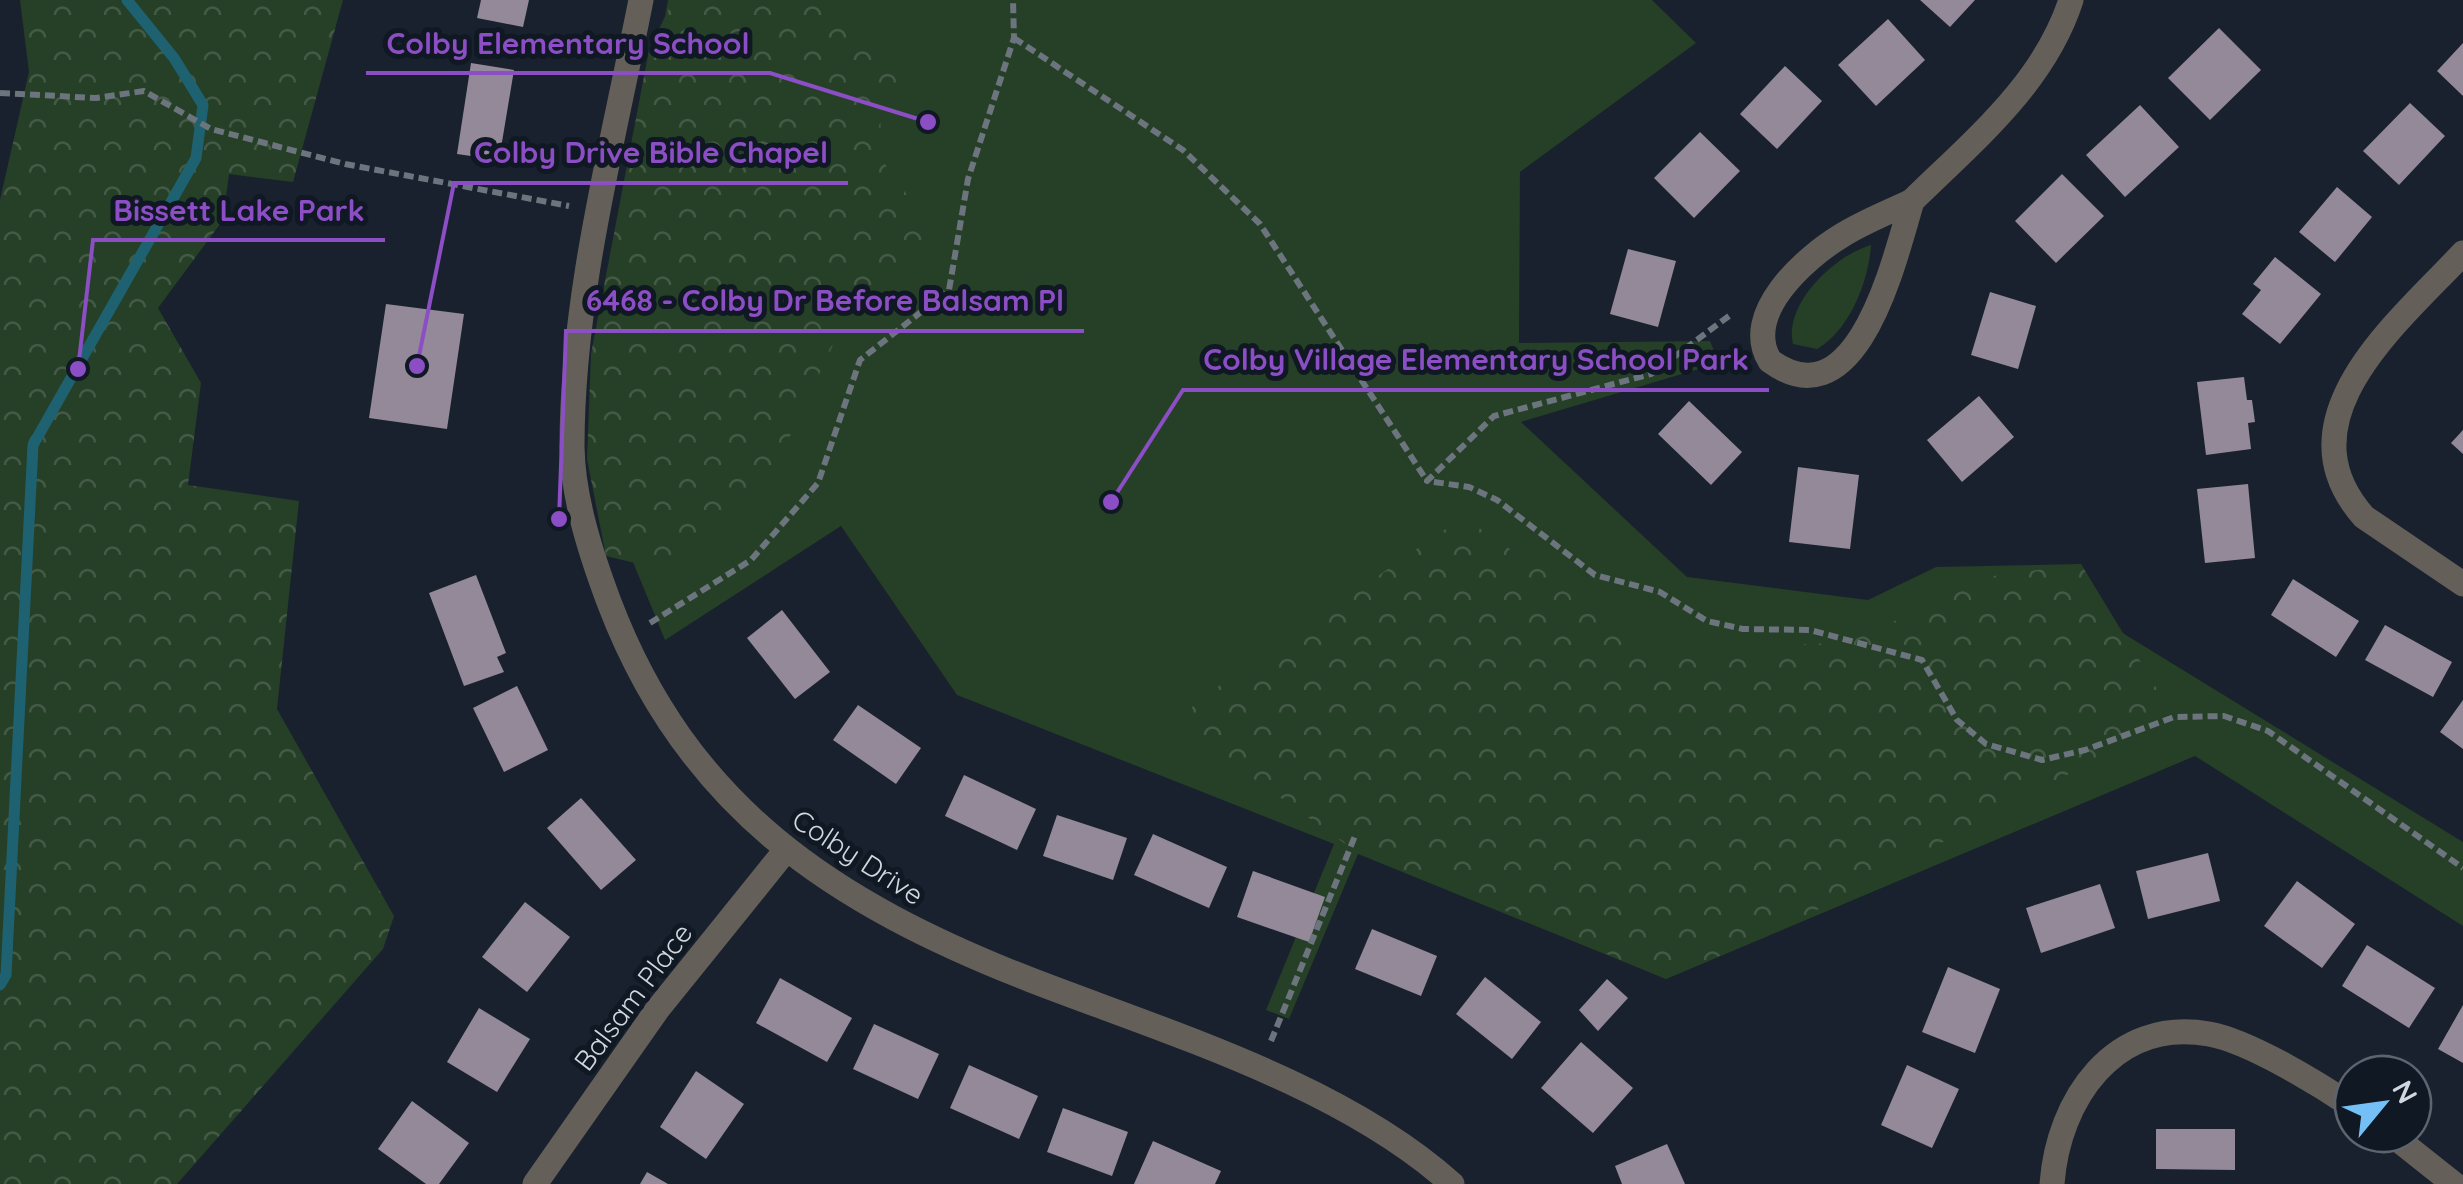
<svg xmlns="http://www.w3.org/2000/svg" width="2463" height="1184" font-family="Quicksand,sans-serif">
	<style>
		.green { fill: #263f27 }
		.forest { fill: url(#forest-crowns) }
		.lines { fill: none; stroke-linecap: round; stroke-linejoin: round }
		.stream { stroke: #1e6271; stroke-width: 11 }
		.building { fill: #948999 }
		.path { stroke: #6c747e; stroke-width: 6; stroke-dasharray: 10 5; stroke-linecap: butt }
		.minor { stroke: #646059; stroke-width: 25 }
		.tertiary { stroke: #646059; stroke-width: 25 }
		.labels { text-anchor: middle; stroke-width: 10; stroke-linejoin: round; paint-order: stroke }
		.street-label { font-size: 28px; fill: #d1d7df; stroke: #0f1823 }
		.leader { fill: none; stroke: #8c4ec5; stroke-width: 4 }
		.callout-dot { fill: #8c4ec5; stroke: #0f1823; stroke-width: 4 }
		.callout-label { font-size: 30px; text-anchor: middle; font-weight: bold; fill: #8c4ec5; stroke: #0f1823; stroke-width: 10; stroke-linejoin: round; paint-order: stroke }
	</style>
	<defs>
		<pattern id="forest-crowns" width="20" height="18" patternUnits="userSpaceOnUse" patternTransform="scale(2.5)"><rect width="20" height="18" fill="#263f27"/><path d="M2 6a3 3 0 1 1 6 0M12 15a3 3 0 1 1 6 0" fill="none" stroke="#445a46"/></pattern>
	</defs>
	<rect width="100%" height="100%" fill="#18212d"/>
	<!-- green -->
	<g class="green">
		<polygon points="668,0 1652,0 1696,43 1520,172 1519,343 1710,341 1719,363 1521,422 1687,577 1868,600 1936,567 2081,564 2108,624 2463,842 2463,926 2195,756 1666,979 1358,854 1289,1019 1266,1010 1334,844 957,695 841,526 665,640 628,550 625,233"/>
		<path d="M1871 245C1869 281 1849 331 1817 349L1793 344C1783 304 1835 255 1871 245Z"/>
	</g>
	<!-- forest -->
	<g class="forest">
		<polygon points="20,0 343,0 293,182 229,174 223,220 158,308 201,383 188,485 299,501 277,709 394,916 383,949 177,1184 0,1184 0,200 29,72"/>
		<polygon points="673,0 849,0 854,19 886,43 901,80 880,120 885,164 942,243 834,343 772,474 660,569 606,556 587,459 591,354 649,50"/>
		<polygon points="1463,517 1661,651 1849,642 1993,576 2081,564 2174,717 1778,931 1666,979 1432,880 1358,853 1174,722 1213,690"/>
	</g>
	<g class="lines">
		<!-- stream -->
		<polyline class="stream" points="0,985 6,975 33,445 196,158 203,105 174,58 127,0"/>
	</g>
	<!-- building -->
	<g class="building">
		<polygon points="481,0 529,0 523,27 477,18"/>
		<polygon points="1920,0 1975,0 1950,27"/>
		<polygon points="1888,19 1925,60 1876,106 1838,65"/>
		<polygon points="2219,28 2261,70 2210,120 2168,78"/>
		<polygon points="2463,43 2463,96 2437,71"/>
		<polygon points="471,63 514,70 499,160 457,154"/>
		<polygon points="1785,66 1822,101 1777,149 1740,114"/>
		<polygon points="2410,103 2445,136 2399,185 2363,151"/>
		<polygon points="2140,105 2179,147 2125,197 2086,155"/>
		<polygon points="1700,132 1740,171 1694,218 1654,178"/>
		<polygon points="2062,174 2104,216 2056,263 2015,221"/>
		<polygon points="2337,187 2372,217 2335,262 2299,232"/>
		<polygon points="1628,249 1676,261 1658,327 1610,314"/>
		<polygon points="2275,257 2321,294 2280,344 2242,314 2261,290 2253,284"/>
		<polygon points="1990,292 2036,306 2018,369 1971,355"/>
		<polygon points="386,304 464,314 447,429 369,418"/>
		<polygon points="2244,377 2247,400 2252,400 2255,422 2248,423 2251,449 2206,455 2197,382"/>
		<polygon points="1979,396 2014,437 1962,482 1927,440"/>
		<polygon points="1689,401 1742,452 1711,485 1658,434"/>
		<polygon points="2463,430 2463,454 2451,443"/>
		<polygon points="1798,467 1859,475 1850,549 1789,542"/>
		<polygon points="2248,484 2255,558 2205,563 2197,489"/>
		<polygon points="476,575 506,653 497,657 504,672 464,686 429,593"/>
		<polygon points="2293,579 2359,621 2336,657 2271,615"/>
		<polygon points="782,610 830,672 795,699 747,638"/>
		<polygon points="2385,625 2452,662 2433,697 2365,660"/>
		<polygon points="517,686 548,750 504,772 473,708"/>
		<polygon points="2463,700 2463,749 2440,732"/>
		<polygon points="858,705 921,748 896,784 833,740"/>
		<polygon points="964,775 1036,809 1017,850 945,816"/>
		<polygon points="581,798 636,860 601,890 547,828"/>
		<polygon points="1057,815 1127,838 1113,880 1043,856"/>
		<polygon points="1153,834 1227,867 1209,908 1134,875"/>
		<polygon points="2208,853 2220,901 2148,919 2136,871"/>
		<polygon points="1253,871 1325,897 1309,942 1237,917"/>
		<polygon points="2297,881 2355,924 2322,968 2264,926"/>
		<polygon points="2100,884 2115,928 2041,953 2026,908"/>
		<polygon points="525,902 570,937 527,992 482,957"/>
		<polygon points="1372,929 1437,956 1421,996 1355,969"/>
		<polygon points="2367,945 2435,988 2409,1028 2342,986"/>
		<polygon points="1948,967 2000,989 1975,1053 1922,1032"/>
		<polygon points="1485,977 1541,1022 1512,1059 1456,1014"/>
		<polygon points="780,978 852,1018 827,1062 756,1023"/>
		<polygon points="1607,979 1628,998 1598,1031 1579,1010"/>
		<polygon points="2463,1005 2463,1063 2438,1049"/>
		<polygon points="479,1008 530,1039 497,1092 447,1062"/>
		<polygon points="874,1024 939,1054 918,1099 853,1069"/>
		<polygon points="1581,1042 1633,1088 1593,1133 1541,1088"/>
		<polygon points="969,1065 1038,1096 1019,1139 950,1108"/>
		<polygon points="1907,1065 1959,1089 1932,1148 1881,1125"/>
		<polygon points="696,1071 744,1104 706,1159 660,1127"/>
		<polygon points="412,1101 469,1143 439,1184 426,1184 378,1149"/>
		<polygon points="1063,1108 1128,1132 1112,1176 1047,1152"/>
		<polygon points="2156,1129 2235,1129 2235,1170 2156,1169"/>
		<polygon points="1153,1141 1221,1171 1215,1184 1134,1184"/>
		<polygon points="1667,1144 1685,1184 1622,1184 1615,1166"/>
		<polygon points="647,1172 668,1184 640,1184"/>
	</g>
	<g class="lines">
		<!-- path -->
		<g class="path">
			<polyline points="1014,38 1183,150 1260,224 1427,481"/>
			<polyline points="0,93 96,98 144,91 211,129 345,164 569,206"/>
			<polyline points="1729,316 1651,374 1494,416 1427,481 1469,487 1497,500 1595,575 1660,592 1707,621 1743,629 1810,630 1922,660 1957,720 1986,744 2042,760 2085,750 2174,717 2224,716 2268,731 2463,868"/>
			<polyline points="650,623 751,560 818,483 860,360 949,290 968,179 1014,38 1013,0"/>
			<polyline points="1271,1041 1355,836"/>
		</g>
		<!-- minor -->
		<g class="minor">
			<path d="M1912 201C1895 257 1858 425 1770 361 1741 314 1805 258 1841 236 1863 222 1889 212 1912 201Z"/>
			<path d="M1912 201C1973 141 2044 84 2071 0"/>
			<path d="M2463 253C2400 321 2277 419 2364 517L2463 584"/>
			<polyline points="2391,1134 2454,1184"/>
			<polyline points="535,1184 657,1010 786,850"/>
			<path d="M2052 1184C2058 1100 2114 1017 2209 1034 2249 1041 2319 1084 2353 1107"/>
		</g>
		<!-- tertiary -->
		<path class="tertiary" d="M641 0C612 147 572 297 572 447 573 499 591 554 609 602 687 808 834 903 1031 980 1168 1033 1342 1085 1452 1184"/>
	</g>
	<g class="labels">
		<!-- street labels -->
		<g class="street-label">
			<text transform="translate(858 857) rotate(33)" y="10">Colby Drive</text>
			<text transform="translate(633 997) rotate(-53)" y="10">Balsam Place</text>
		</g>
	</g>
	<!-- callouts -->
	<path class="leader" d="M928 122L770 73H366M417 366L454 183H848M78 369L93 240H385M559 519L566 331H1084M1111 502L1183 390H1769"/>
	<g class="callout-dot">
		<circle cx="928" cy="122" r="10"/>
		<circle cx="417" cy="366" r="10"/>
		<circle cx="78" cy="369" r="10"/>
		<circle cx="559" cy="519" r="10"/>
		<circle cx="1111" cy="502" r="10"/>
	</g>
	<g class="callout-label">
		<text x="568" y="54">Colby Elementary School</text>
		<text x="651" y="163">Colby Drive Bible Chapel</text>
		<text x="239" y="221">Bissett Lake Park</text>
		<text x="825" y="311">6468 - Colby Dr Before Balsam Pl</text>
		<text x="1476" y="370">Colby Village Elementary School Park</text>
	</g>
	<!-- north arrow -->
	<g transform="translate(2383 1104) rotate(61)"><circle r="48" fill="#0f1823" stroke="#5d646e" stroke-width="2.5"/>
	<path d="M0-8L18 38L0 25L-18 38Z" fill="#74c0f6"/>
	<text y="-15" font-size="28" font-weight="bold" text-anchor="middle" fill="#d1d7df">N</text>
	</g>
</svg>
